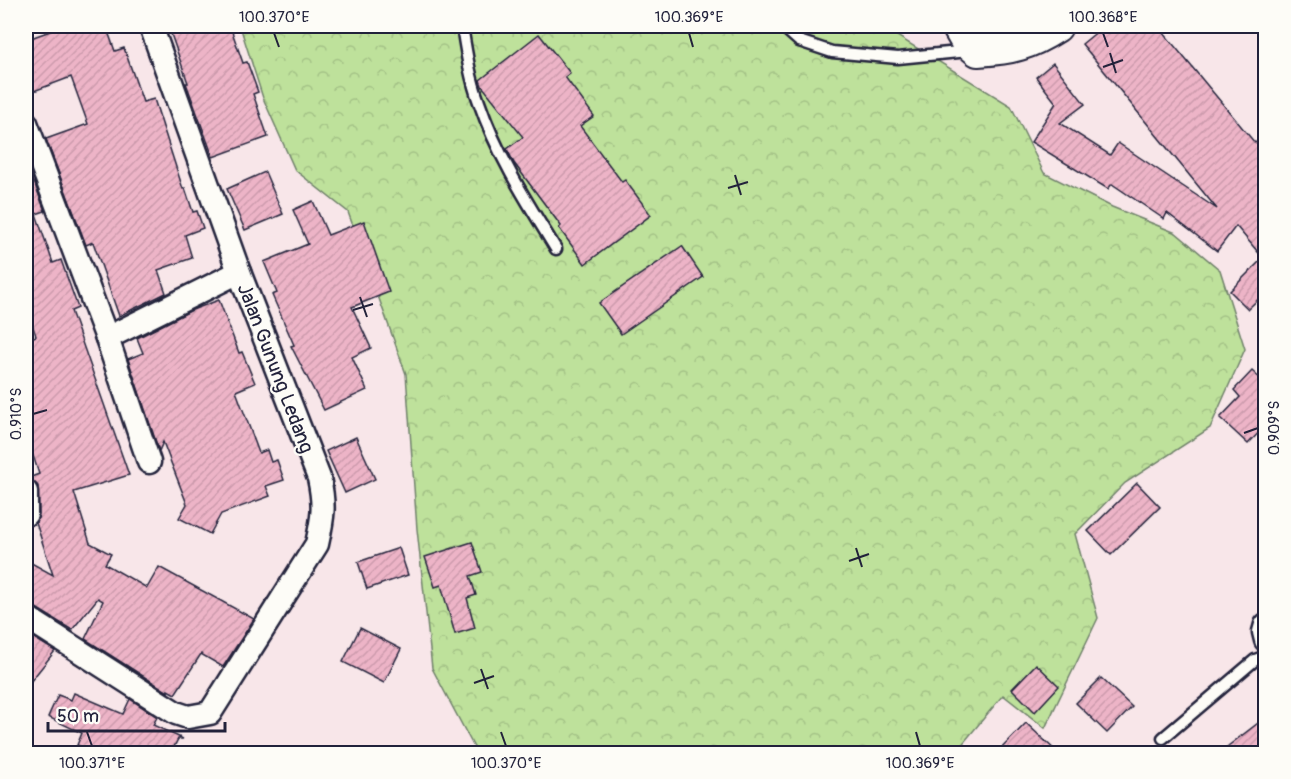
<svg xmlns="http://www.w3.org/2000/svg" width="1291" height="779" font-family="Pangolin,sans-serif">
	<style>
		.built { fill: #f5d7df }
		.forest { fill: url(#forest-crowns); stroke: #70826b; stroke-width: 1.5 }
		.building { fill: url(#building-hatch); stroke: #22223b; stroke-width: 1.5 }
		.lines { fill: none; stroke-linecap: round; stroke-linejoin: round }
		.lane-casing { stroke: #22223b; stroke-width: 15 }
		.street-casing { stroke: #22223b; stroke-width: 27 }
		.secondary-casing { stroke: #22223b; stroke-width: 36 }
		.lane { stroke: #fdfcf7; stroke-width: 10 }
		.street { stroke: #fdfcf7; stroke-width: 22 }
		.secondary { stroke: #fdfcf7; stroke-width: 32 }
		.ticks { fill: none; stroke: #22223b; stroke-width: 2 }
		.labels { text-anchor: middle; stroke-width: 4.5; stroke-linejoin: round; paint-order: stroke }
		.street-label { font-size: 20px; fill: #22223b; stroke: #fdfcf7 }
		.neatline { fill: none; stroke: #22223b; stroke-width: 2 }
		.ticks-label { font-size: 15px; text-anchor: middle; fill: #22223b }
	</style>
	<defs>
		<pattern id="forest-crowns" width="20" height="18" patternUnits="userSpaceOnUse" patternTransform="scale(1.5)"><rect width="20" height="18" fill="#bee19b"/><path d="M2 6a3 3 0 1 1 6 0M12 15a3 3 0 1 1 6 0" fill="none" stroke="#a3c186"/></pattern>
		<pattern id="building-hatch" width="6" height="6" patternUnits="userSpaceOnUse" patternTransform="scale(1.5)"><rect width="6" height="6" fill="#edb4c7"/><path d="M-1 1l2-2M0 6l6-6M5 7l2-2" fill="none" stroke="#cb9aac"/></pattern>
	</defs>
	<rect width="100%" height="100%" fill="#f8e6e9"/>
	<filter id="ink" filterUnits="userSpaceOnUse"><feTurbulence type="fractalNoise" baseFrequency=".0167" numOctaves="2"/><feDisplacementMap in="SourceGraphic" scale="12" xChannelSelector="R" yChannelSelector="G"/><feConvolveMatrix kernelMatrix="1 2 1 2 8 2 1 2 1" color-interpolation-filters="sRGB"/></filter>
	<g filter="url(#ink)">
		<!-- built -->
		<polygon class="built" points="977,26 1039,26 984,36"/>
		<!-- forest -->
		<polygon class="forest" points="240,26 881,26 1011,106 1044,173 1112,207 1176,233 1220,270 1245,349 1210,428 1125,483 1075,534 1098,618 1045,728 1003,695 955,753 477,753 432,668 417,529 406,374 348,212 295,170 263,98"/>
		<!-- building -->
		<g class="building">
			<polygon points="64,26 106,26 115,51 124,48 143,102 154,99 183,189 185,188 193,212 197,211 203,228 185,235 192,258 158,270 166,293 119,316 93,242 86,245 46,139 88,124 71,77 26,94 26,52 32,49 28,39"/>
			<polygon points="173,26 230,26 243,63 247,62 258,92 253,94 268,137 213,157 186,83 188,83 171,34 175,33"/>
			<polygon points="1104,26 1158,26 1255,143 1266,134 1266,292 1248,309 1230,291 1263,258 1236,226 1217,251 1167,213 1164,219 1112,184 1108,189 1031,142 1056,103 1036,77 1053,63 1085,104 1060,123 1110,155 1118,143 1217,209 1082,44"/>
			<polygon points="539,34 570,73 565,77 594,116 580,126 622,182 625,180 651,215 585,264 559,228 561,226 514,163 507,149 523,137 482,86 480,80"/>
			<polygon points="29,169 45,211 36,214 53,263 61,260 78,308 71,311 129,475 74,492 90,543 111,554 105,564 147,588 159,567 254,619 223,667 201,654 175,694 168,690 168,692 85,639 103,601 98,598 72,630 33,606 26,604 26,560 53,575 36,523 39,514 38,486 33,481 26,479 39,474 26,434 26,340 36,336 26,305 26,170"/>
			<polygon points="265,172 283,214 245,230 227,189"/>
			<polygon points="313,201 328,235 364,221 389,292 352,307 371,348 352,357 367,390 324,410 291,346 294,345 272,295 277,293 264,262 308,244 293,210"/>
			<polygon points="682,246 703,277 621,334 599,303"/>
			<polygon points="219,300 239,353 242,352 255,383 236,391 259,453 267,450 271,462 277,460 284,480 266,486 270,496 221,514 210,534 179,518 187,504 163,442 159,451 128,359 143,353 137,338 192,310"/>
			<polygon points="1252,371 1266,384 1266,425 1248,444 1220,418 1240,397 1234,390"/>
			<polygon points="356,437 375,479 345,493 326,451"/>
			<polygon points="1137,483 1160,507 1111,555 1088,531"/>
			<polygon points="472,542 482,572 470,576 476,595 467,598 475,628 455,634 441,585 435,587 425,557"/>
			<polygon points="399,548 408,575 367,589 358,562"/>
			<polygon points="360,628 401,649 384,683 343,662"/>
			<polygon points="26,633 55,651 26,687"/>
			<polygon points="1036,664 1059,686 1035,712 1012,689"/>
			<polygon points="1101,678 1132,707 1107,733 1076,703"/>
			<polygon points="74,693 123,714 130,699 157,717 153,725 183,739 178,739 171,753 97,753 77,745 82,733 48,717 58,695 71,700"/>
			<polygon points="1266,717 1266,753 1219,753"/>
			<polygon points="1026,723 1058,753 997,753"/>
		</g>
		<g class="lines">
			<!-- lane casing -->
			<g class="lane-casing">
				<g id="lane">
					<path d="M462 26C466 51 470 78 479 102 497 155 527 202 556 249"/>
					<polyline points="782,26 799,41 832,52 898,58 969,51"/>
					<polyline points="1163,738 1255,660 1266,656"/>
				</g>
			</g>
			<!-- street casing -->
			<g class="street-casing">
				<g id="street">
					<polyline points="26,123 107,338 149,462"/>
					<polyline points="107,338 239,272"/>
					<polyline points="26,492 26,514"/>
					<path d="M26 617 176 713 188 717 210 713 317 544C323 517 325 506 319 478L239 272 151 26"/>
					<polyline points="1266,625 1264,632 1266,640"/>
				</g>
			</g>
			<!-- secondary casing -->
			<g class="secondary-casing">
				<path id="secondary" d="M958 26 966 40 978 50C1012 48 1028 44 1056 26"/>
			</g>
			<!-- lane -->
			<use href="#lane" class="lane"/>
			<!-- street -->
			<use href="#street" class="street"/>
			<!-- secondary -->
			<use href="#secondary" class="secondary"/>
		</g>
	</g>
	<!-- ticks -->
	<path class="ticks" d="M274 33 279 47M689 33 693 47M1103 33 1108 47M1110 53 1116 73M1103 67 1123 60M735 175 741 195M728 188 748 182M360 297 367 317M353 310 373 304M33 414 47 410M1244 433 1258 428M856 548 862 567M849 561 869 554M481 669 488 689M474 683 494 676M87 732 92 746M501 732 506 746M916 732 920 746"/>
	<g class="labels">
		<!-- street labels -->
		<g class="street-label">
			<text transform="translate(276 368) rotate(69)" y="7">Jalan Gunung Ledang</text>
		</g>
	</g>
	<!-- margin -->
	<rect width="1291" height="779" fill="none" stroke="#fdfcf7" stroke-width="66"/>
	<!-- scale -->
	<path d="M48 722v9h177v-9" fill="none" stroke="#22223b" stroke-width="3"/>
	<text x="57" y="722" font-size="18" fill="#22223b" stroke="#fdfcf7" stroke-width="4.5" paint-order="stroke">50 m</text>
	<rect x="33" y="33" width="1225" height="713" class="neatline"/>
	<g class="ticks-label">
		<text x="274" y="22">100.370°E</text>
		<text x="689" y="22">100.369°E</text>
		<text x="1103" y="22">100.368°E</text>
		<text transform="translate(16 414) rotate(-90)" y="5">0.910°S</text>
		<text transform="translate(1274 428) rotate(-90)" y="5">0.909°S</text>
		<text x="92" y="768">100.371°E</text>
		<text x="506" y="768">100.370°E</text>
		<text x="920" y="768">100.369°E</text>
	</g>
</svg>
